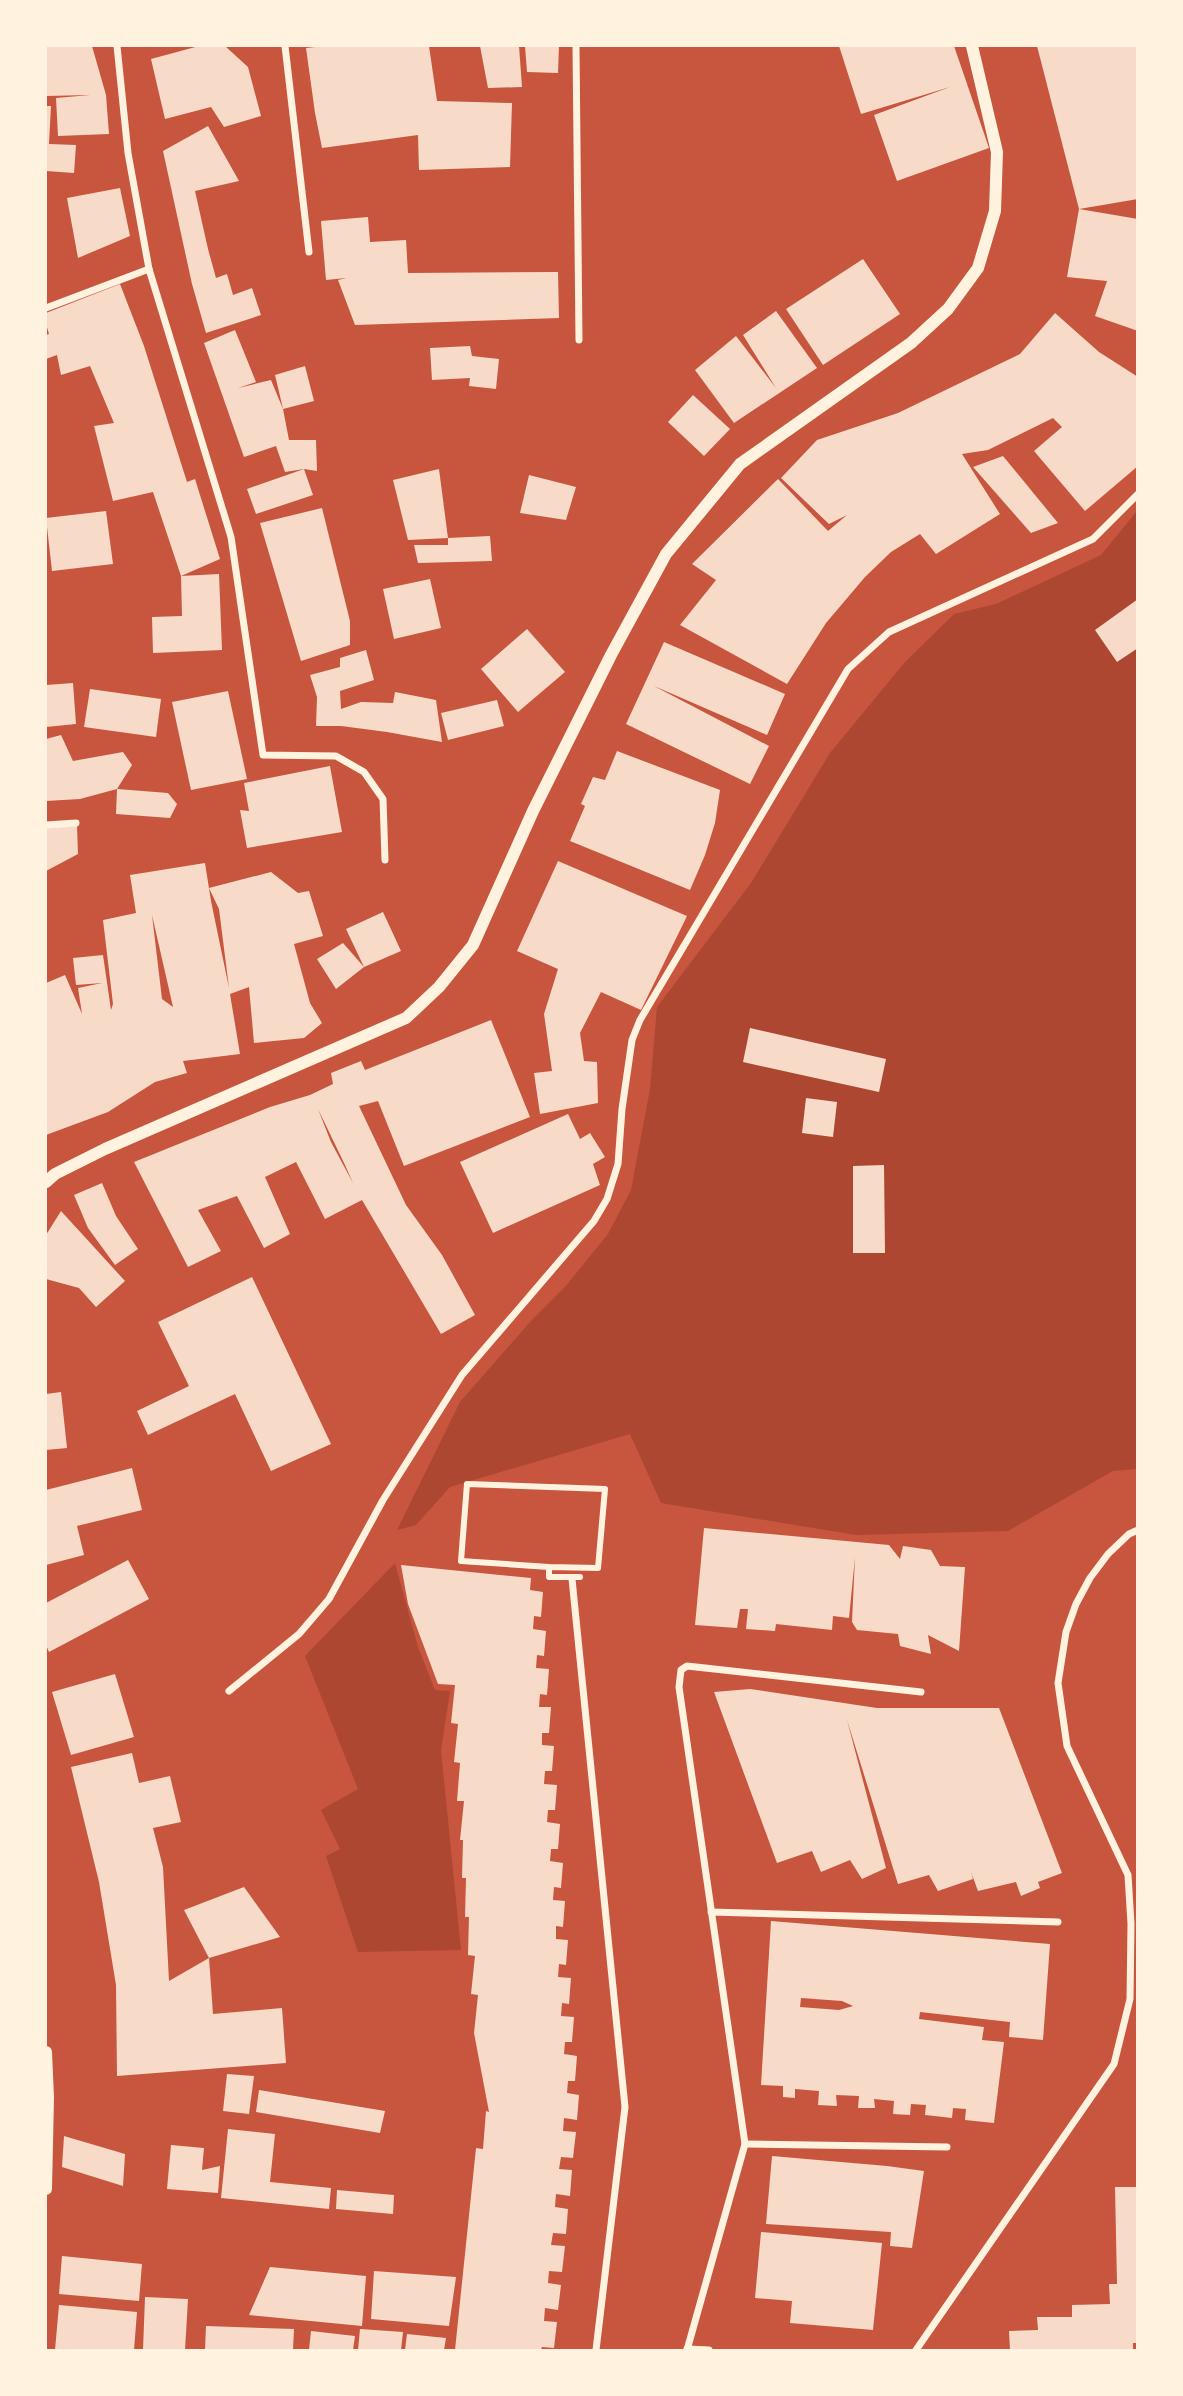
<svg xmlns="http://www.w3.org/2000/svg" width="1183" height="2396" font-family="'Space Grotesk',sans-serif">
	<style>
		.green { fill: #ae4732 }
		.building { fill: #f7dbc8; fill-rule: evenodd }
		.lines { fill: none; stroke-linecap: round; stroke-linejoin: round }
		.pedestrian { stroke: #fff3e0; stroke-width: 6 }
		.minor { stroke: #fff3e0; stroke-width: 7 }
		.tertiary { stroke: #fff3e0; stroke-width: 12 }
	</style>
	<rect width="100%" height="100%" fill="#c8553d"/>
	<!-- green -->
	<g class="green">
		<polygon points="1137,511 1137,1469 1113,1471 1008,1531 856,1535 661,1503 630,1434 450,1487 416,1525 397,1530 460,1402 530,1322 565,1287 608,1234 631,1190 650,1089 657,1007 751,883 830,753 905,662 954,614 996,604 1101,555"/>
		<polygon points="395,1563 418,1647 435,1690 450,1691 441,1750 461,1950 358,1952 326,1856 340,1849 321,1810 358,1789 305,1656"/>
	</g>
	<!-- building -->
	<g class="building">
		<polygon points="46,46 92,46 106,95 109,134 58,136 56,98 90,95 46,96"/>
		<polygon points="199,46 225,46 248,67 261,116 224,127 211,107 165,119 151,59"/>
		<polygon points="324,46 429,46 437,101 512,103 510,167 419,170 418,135 322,148 315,113 306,48"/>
		<polygon points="480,46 519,46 522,87 488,88"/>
		<polygon points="525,46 559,46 558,73 527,72"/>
		<polygon points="839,46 954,46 989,148 897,181 874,115 950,87 861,114"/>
		<polygon points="1037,46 1138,46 1138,199 1079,209"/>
		<polygon points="46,106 51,106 49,144 76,145 74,173 46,171"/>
		<polygon points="208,126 239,181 195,191 208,249 216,278 227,274 233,295 252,288 261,315 206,333 192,284 163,151"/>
		<polygon points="120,188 130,236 78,258 67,198"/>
		<polygon points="1079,209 1138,219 1138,331 1095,316 1107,281 1067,277"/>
		<polygon points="368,217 370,242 406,240 408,273 558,272 559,318 355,325 338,280 346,278 326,280 321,221"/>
		<polygon points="863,259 900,314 823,365 786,309"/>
		<polygon points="120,284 144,346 187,482 195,479 220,559 181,576 153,492 113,501 94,426 114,423 90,366 61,375 57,355 46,359 46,335 49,334 46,324 46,313"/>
		<polygon points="776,311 817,368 734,423 695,370 736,336 776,388 743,335"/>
		<polygon points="1055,313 1099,352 1138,377 1138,466 1085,511 1034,451 1062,427 1053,418 988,450 962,454 1000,514 936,554 920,534 891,552 865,577 826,623 787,684 680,625 716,580 692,564 778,479 828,531 847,515 829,524 781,478 817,440 898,413 1020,354"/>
		<polygon points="235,330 256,382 238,388 271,380 283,409 289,440 316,440 317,471 304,469 313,495 256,514 247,489 304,469 285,472 276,446 244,457 204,343"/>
		<polygon points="470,346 472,356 499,359 496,389 469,386 470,378 432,380 430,348"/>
		<polygon points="305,366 314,401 283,409 275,375"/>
		<polygon points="693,395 730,429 704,456 668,422"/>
		<polygon points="1003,456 1058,523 1031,533 973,467"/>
		<polygon points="439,469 448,538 408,540 393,480"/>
		<polygon points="529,475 576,487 566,520 520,513"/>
		<polygon points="322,508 350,621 350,645 301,661 260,523"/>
		<polygon points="106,511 113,564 52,571 46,518"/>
		<polygon points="490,536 492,561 418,563 414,545 448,545 448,538"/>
		<polygon points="219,574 222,650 153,653 152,617 182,616 181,576"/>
		<polygon points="430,579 441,628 394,639 383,589"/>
		<polygon points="1138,599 1138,648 1117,662 1095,630"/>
		<polygon points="527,629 565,672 518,712 481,669"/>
		<polygon points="664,642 785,694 767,735 654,686 769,746 750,784 626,724"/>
		<polygon points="366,650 374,680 340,691 341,709 361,702 393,703 395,692 436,700 442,742 387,732 341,726 316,726 317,697 310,675 340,667 340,658"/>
		<polygon points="73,683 76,724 46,727 46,685"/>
		<polygon points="90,689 161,699 156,737 84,727"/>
		<polygon points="228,691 247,779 191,790 172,702"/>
		<polygon points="497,700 504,726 448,740 441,713"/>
		<polygon points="61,735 73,761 123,752 132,765 117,789 80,799 46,801 46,739"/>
		<polygon points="617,751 720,790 715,823 705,855 690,890 570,841 585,806 581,804 593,777 605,780"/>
		<polygon points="330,766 342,832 247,848 240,810 249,811 244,783"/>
		<polygon points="117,789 168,793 177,804 170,818 116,814"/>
		<polygon points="77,826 78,854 46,871 46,827"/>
		<polygon points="558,861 687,916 641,1010 601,992 580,1033 584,1061 597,1062 598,1103 540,1114 534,1073 552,1071 544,1014 558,969 517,951"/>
		<path d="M205 863 211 901 229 988 219 909 209 888 271 872 298 893 309 891 323 936 294 944 310 1003 322 1023 304 1038 254 1043 249 987 230 994 240 1054 183 1061 187 1073 155 1082 108 1112 46 1135V983L65 975 82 1014 78 988 102 983 76 985 73 958 103 955 111 1010 113 1004 103 920 136 913 130 875ZM152 915 173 1007 162 999Z"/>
		<polygon points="383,912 401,951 364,967 336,989 317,959 343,943 364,967 346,929"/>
		<path d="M491 1020 530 1117 404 1166 378 1101 359 1106 406 1205 442 1255 475 1315 441 1334 362 1200 325 1219 296 1162 265 1177 290 1234 264 1248 237 1196 198 1210 221 1251 188 1267 134 1162 270 1107 310 1095 333 1084 331 1073 361 1061 365 1070ZM318 1109 345 1165 353 1183 331 1142Z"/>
		<polygon points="750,1028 886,1059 879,1092 743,1062"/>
		<polygon points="806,1098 837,1102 833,1137 802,1133"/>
		<polygon points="568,1114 580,1139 590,1133 605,1157 593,1164 600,1185 493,1233 460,1162"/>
		<polygon points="884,1165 885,1253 853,1253 853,1166"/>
		<polygon points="102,1183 116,1216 138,1249 115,1265 88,1228 74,1195"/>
		<polygon points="61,1211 125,1281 96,1307 79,1288 46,1279 46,1235"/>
		<polygon points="252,1277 331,1444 271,1471 235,1394 148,1435 137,1411 189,1386 158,1322"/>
		<polygon points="61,1392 67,1448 46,1450 46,1394"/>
		<polygon points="132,1468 142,1510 77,1526 84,1555 46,1565 46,1490"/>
		<polygon points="704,1528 889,1545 900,1559 903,1546 931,1550 940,1566 965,1567 959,1651 928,1635 931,1654 900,1646 898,1634 857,1630 852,1622 855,1557 849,1618 833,1616 832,1630 776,1624 775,1631 746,1629 748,1609 740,1609 737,1628 695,1625"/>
		<polygon points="128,1560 149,1599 49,1652 46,1645 46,1603"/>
		<polygon points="401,1565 531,1578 530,1590 543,1592 541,1617 534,1616 533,1629 546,1631 544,1656 537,1655 536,1668 549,1669 547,1695 540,1694 539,1707 551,1707 549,1733 542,1733 542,1745 554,1746 552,1771 545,1771 544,1784 557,1785 555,1810 548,1810 547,1822 560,1824 558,1849 551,1849 550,1861 563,1863 561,1888 554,1887 553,1900 565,1901 563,1927 556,1926 556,1939 568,1940 566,1965 559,1964 558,1977 571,1978 569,2004 562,2003 561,2016 574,2017 572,2042 565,2042 564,2054 577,2056 575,2081 568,2081 567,2093 579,2095 577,2120 564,2118 563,2131 576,2132 573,2158 561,2157 559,2169 572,2170 570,2196 556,2194 555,2207 568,2209 566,2234 553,2233 551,2245 565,2246 562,2272 549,2271 548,2283 561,2285 558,2310 545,2308 544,2321 557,2322 554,2348 542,2347 541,2350 455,2350 476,2148 483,2149 486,2111 489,2112 474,2033 478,1995 471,1994 475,1956 468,1955 469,1917 465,1917 466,1878 462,1878 463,1840 460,1840 464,1801 457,1801 460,1763 454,1762 458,1724 451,1723 455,1685 438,1684 408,1604"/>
		<polygon points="115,1674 134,1737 71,1755 52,1692"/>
		<polygon points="750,1689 877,1708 999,1708 1062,1873 1038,1882 1040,1888 1021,1896 1016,1882 978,1891 971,1872 973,1879 938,1891 929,1875 898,1884 847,1720 886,1868 862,1879 850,1860 821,1872 812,1851 777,1863 714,1692"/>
		<polygon points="132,1753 139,1783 170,1776 181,1822 153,1828 163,1867 169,1981 209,1958 213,2014 282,2008 286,2063 117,2076 116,1985 99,1882 71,1767"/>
		<polygon points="244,1887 280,1937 209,1958 184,1910"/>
		<path d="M771 1921 1050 1944 1043 2040 1009 2037 1010 2022 920 2012 919 2019 984 2027 982 2040 1004 2042 994 2123 965 2120 966 2109 953 2108 952 2118 925 2115 926 2105 911 2104 910 2115 893 2114 894 2101 874 2099 875 2108H858L859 2096 836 2095 837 2106 818 2105 819 2091 795 2089V2098L783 2097V2086L761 2085ZM801 1998 842 2001 853 2006 839 2010 800 2007Z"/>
		<polygon points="227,2074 254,2076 249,2114 223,2111"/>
		<polygon points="259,2090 385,2111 380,2133 256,2112"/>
		<polygon points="228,2129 275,2134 270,2182 331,2188 329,2209 221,2198"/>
		<polygon points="64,2136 125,2154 123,2186 62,2167"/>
		<polygon points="171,2145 204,2148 202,2170 220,2166 218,2193 167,2189"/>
		<polygon points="772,2156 887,2166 924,2171 912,2248 890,2246 891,2232 766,2224"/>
		<polygon points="1115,2187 1138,2187 1138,2343 1133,2343 1133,2350 1010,2350 1009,2331 1038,2330 1037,2317 1072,2317 1072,2305 1110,2304 1109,2284 1117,2284"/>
		<polygon points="337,2190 394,2195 393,2214 336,2209"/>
		<polygon points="761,2232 882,2243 873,2330 790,2323 792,2301 755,2298"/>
		<polygon points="62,2256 142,2264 139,2301 59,2294"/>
		<polygon points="270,2267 366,2276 362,2326 249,2315"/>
		<polygon points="374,2271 456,2277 449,2326 371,2319"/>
		<polygon points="145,2297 188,2299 185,2350 143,2350"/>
		<polygon points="59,2305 137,2312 134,2350 55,2350"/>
		<polygon points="206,2326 294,2329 293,2350 205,2350"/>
		<polygon points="360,2329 403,2332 401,2350 358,2350"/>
		<polygon points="311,2331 355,2336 353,2350 309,2350"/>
		<polygon points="407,2334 446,2338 444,2350 405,2350"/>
	</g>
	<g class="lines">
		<!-- pedestrian -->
		<polyline class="pedestrian" points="549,1567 598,1568 605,1489 467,1484 461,1561 549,1567 549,1577 580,1577"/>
		<!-- minor -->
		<g class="minor">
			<polyline points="117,46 128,153 149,269 231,537 263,755 336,756 364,772 383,799 385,860"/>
			<polyline points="285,46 309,252"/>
			<polyline points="576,46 579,340"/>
			<polyline points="46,308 149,269"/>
			<polyline points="46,825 76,823"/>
			<polyline points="572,1579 625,2107 596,2350"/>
			<polyline points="229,1691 299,1634 329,1599 383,1500 462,1375 594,1221 607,1199 618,1164 622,1109 632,1040 640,1020 848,669 889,632 1093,539 1138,494"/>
			<polyline points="711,1912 1058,1922"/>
			<polyline points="745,2144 947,2147"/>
			<polyline points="687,2349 709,2350"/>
			<polyline points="687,2350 745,2144 679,1687 681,1670 687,1666 921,1692"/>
			<polyline points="916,2350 1114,2064 1130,1999 1131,1924 1128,1875 1067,1746 1058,1683 1066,1632 1076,1604 1090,1578 1108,1554 1129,1534 1138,1530"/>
		</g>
		<!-- tertiary -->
		<g class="tertiary">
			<polyline points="46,1182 55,1174 105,1149 406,1018 439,987 473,945 533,811 611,655 666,554 740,464 911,343 948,309 978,268 995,211 997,152 972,46"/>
			<polyline points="46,2052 48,2097 46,2189"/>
		</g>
	</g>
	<!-- border -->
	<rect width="1183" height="2396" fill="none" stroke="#fff3e0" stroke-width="94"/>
</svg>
